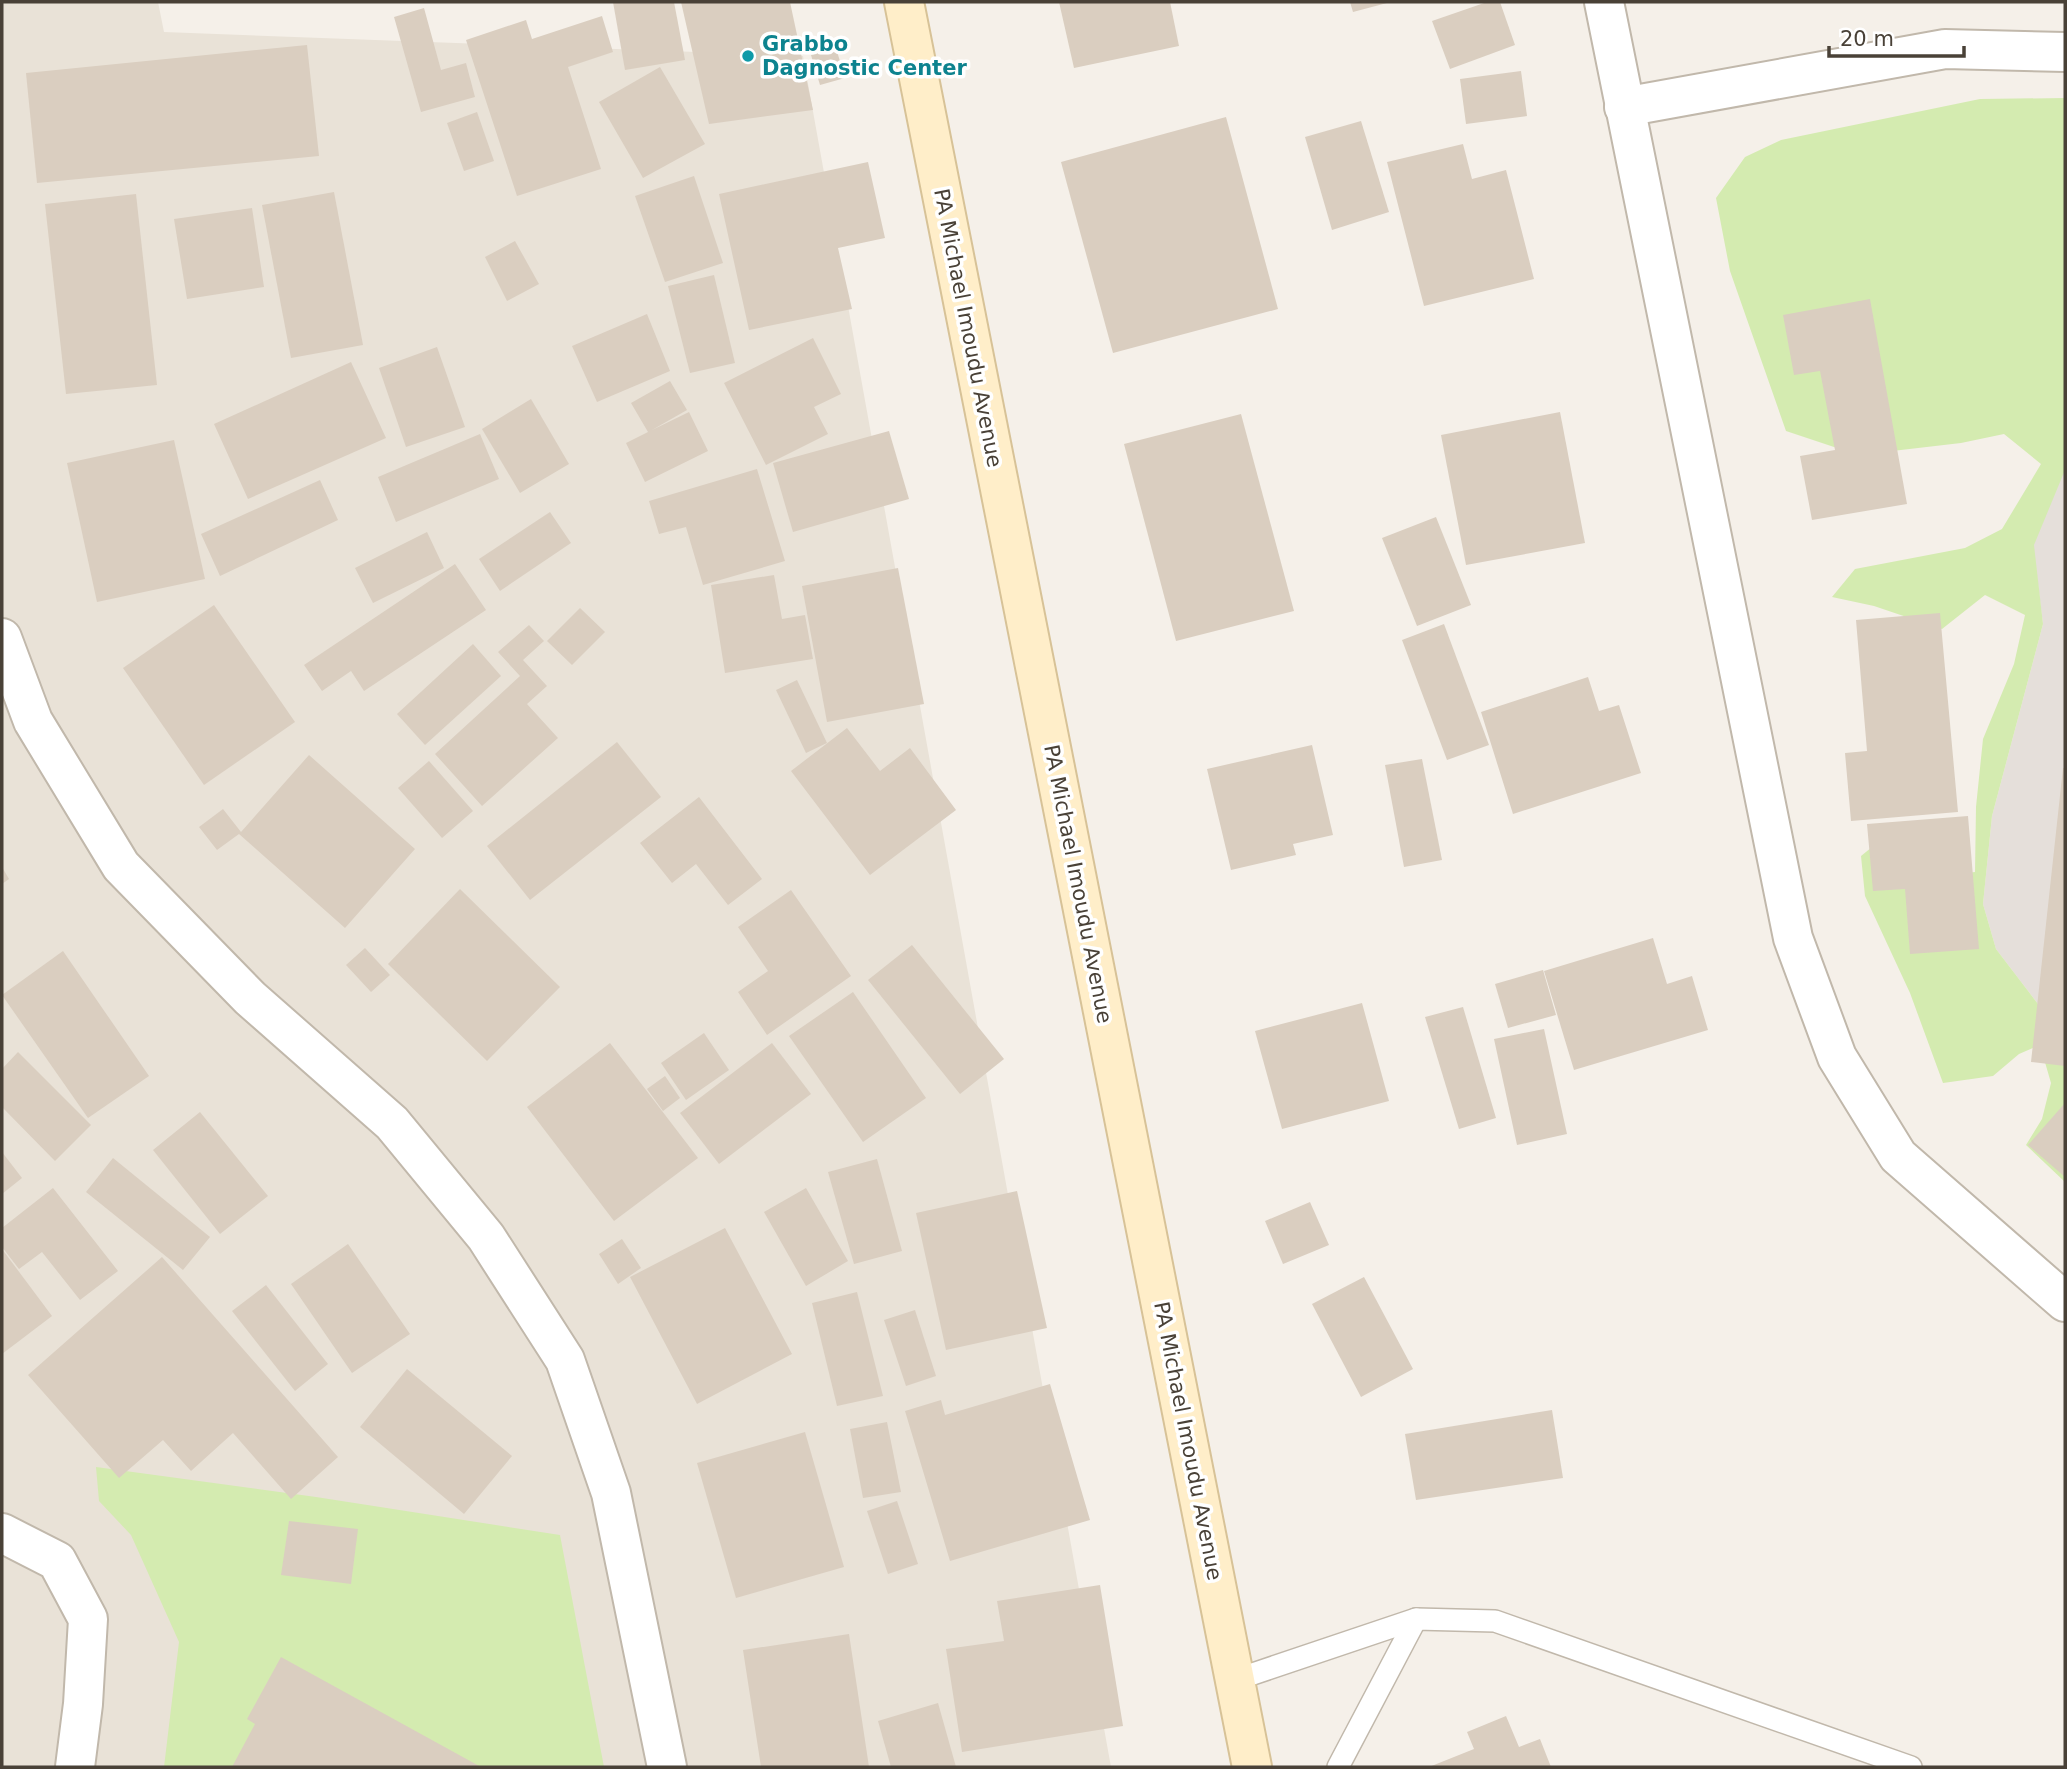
<svg xmlns="http://www.w3.org/2000/svg" width="2067" height="1769" font-family="'DejaVu Sans',sans-serif">
	<style>
		.residential { fill: #e9e2d7 }
		.industrial { fill: #e5dfda }
		.green { fill: #d4ebb0 }
		.building { fill: #dacec0 }
		.lines { fill: none; stroke-linecap: round; stroke-linejoin: round }
		.lane-casing { stroke: #c1b8ab; stroke-width: 24 }
		.street-casing { stroke: #c1b8ab; stroke-width: 42 }
		.secondary-casing { stroke: #d7c297; stroke-width: 42 }
		.lane { stroke: #fff; stroke-width: 21 }
		.street { stroke: #fff; stroke-width: 38 }
		.secondary { stroke: #ffeec9; stroke-width: 38 }
		.culture-dot { fill: #0f9aa8; stroke: #fff; stroke-width: 2.5 }
		.labels { text-anchor: middle; stroke-width: 7; stroke-linejoin: round; paint-order: stroke }
		.culture-label { font-size: 21px; font-weight: bold; fill: #0d838f; stroke: #fff; text-anchor: start }
		.street-label { font-size: 21px; fill: #494137; stroke: #fff }
	</style>
	<rect width="100%" height="100%" fill="#f5f0e9"/>
	<!-- residential -->
	<polygon class="residential" points="2,2 158,2 164,32 803,56 1111,1767 2,1767"/>
	<!-- industrial -->
	<polygon class="industrial" points="2064,470 2065,470 2065,1068 2038,1004 1996,949 1983,904 1992,816 2043,624 2033,545"/>
	<!-- green -->
	<g class="green">
		<polygon points="2065,98 2065,470 2034,545 2043,624 1992,816 1983,904 1996,949 2038,1004 2065,1068 2065,1182 2026,1145 2042,1119 2051,1083 2040,1045 2019,1054 1993,1076 1943,1083 1910,993 1865,896 1861,856 1893,830 1950,875 1975,872 1976,807 1983,739 2014,664 2025,615 1985,595 1942,629 1874,606 1832,597 1855,569 1965,548 2002,529 2041,464 2004,434 1961,443 1858,455 1786,431 1730,271 1716,198 1745,157 1781,140 1980,99"/>
		<polygon points="96,1467 316,1497 560,1535 604,1767 164,1767 179,1642 131,1535 99,1501"/>
	</g>
	<!-- building -->
	<g class="building">
		<polygon points="613,2 674,2 685,60 625,70"/>
		<polygon points="681,2 790,2 813,110 709,124"/>
		<polygon points="1059,2 1170,2 1179,46 1074,68"/>
		<polygon points="1350,2 1387,2 1387,3 1353,12"/>
		<polygon points="1487,2 1500,2 1515,45 1450,69 1432,21"/>
		<polygon points="424,8 441,70 466,63 475,97 421,112 394,17"/>
		<polygon points="602,16 613,52 568,67 601,169 517,196 466,40 526,20 532,39"/>
		<polygon points="307,45 319,156 37,183 26,73"/>
		<polygon points="836,48 845,78 820,85 811,55"/>
		<polygon points="660,67 705,144 643,178 599,102"/>
		<polygon points="1521,71 1527,116 1466,124 1460,79"/>
		<polygon points="477,112 494,161 464,171 447,123"/>
		<polygon points="1226,117 1278,309 1113,353 1061,162"/>
		<polygon points="1361,121 1389,212 1332,230 1305,137"/>
		<polygon points="1463,144 1472,179 1506,170 1534,279 1424,306 1387,162"/>
		<polygon points="868,162 885,238 838,248 852,309 749,330 719,194"/>
		<polygon points="694,176 723,263 665,282 635,196"/>
		<polygon points="334,192 363,345 291,358 262,205"/>
		<polygon points="136,194 157,385 66,394 45,204"/>
		<polygon points="252,208 264,287 187,299 174,219"/>
		<polygon points="515,241 539,284 507,301 485,257"/>
		<polygon points="714,275 735,363 690,373 668,286"/>
		<polygon points="1870,299 1907,504 1812,520 1800,456 1835,450 1820,371 1794,375 1783,315"/>
		<polygon points="647,314 670,371 597,402 572,346"/>
		<polygon points="813,338 841,394 814,407 828,434 766,465 724,383"/>
		<polygon points="437,347 465,427 406,447 379,368"/>
		<polygon points="351,362 386,438 248,499 214,424"/>
		<polygon points="670,381 687,410 652,430 689,412 708,451 645,482 626,443 648,432 631,403"/>
		<polygon points="531,399 569,464 520,493 482,429"/>
		<polygon points="1560,412 1585,543 1466,565 1441,435"/>
		<polygon points="1241,414 1294,611 1176,641 1124,444"/>
		<polygon points="889,431 909,499 793,532 773,463"/>
		<polygon points="480,434 499,479 396,522 378,477"/>
		<polygon points="174,440 205,579 97,602 67,463"/>
		<polygon points="757,469 785,561 703,585 686,527 659,534 649,501"/>
		<polygon points="320,480 338,520 220,576 201,534"/>
		<polygon points="550,512 571,543 500,591 479,559"/>
		<polygon points="1436,517 1471,605 1417,626 1382,538"/>
		<polygon points="427,532 444,568 373,603 355,568"/>
		<polygon points="455,564 486,610 364,691 351,671 322,691 304,665"/>
		<polygon points="898,568 924,704 827,722 802,586"/>
		<polygon points="774,575 782,619 805,615 813,659 725,673 711,585"/>
		<polygon points="214,605 295,722 204,785 123,668"/>
		<polygon points="580,608 605,632 572,665 547,641"/>
		<polygon points="1940,613 1958,812 1851,821 1845,753 1867,751 1856,620"/>
		<polygon points="1444,624 1489,745 1447,760 1402,640"/>
		<polygon points="529,625 544,641 523,660 547,686 527,704 558,738 482,806 435,754 520,676 498,652"/>
		<polygon points="473,644 501,676 425,745 397,714"/>
		<polygon points="1588,677 1599,711 1619,705 1641,773 1513,814 1481,712"/>
		<polygon points="797,680 827,743 806,753 776,690"/>
		<polygon points="847,728 880,771 910,748 956,810 870,875 791,771"/>
		<polygon points="617,742 661,797 530,900 487,846"/>
		<polygon points="1312,745 1333,835 1293,844 1296,855 1231,870 1207,769"/>
		<polygon points="309,755 415,849 345,928 239,834 217,850 199,827 223,809 241,832"/>
		<polygon points="1422,759 1442,860 1404,867 1385,765"/>
		<polygon points="429,761 473,811 442,838 398,788"/>
		<polygon points="2063,768 2065,768 2065,1066 2031,1062"/>
		<polygon points="699,797 762,879 728,905 696,864 672,883 640,843"/>
		<polygon points="1968,816 1979,949 1910,954 1905,889 1873,891 1867,824"/>
		<polygon points="2,867 9,879 2,884"/>
		<polygon points="460,889 560,987 487,1061 388,964"/>
		<polygon points="791,890 851,976 767,1035 738,992 768,971 738,927"/>
		<polygon points="1653,938 1667,984 1692,976 1708,1030 1574,1070 1544,971"/>
		<polygon points="912,945 1004,1059 960,1094 868,980"/>
		<polygon points="365,948 390,975 371,992 346,965"/>
		<polygon points="63,951 149,1076 88,1118 2,995"/>
		<polygon points="1543,970 1556,1015 1508,1028 1495,984"/>
		<polygon points="853,992 926,1098 863,1142 789,1036"/>
		<polygon points="1362,1003 1389,1101 1282,1129 1255,1031"/>
		<polygon points="1463,1007 1496,1118 1459,1129 1425,1017"/>
		<polygon points="1544,1029 1567,1134 1517,1145 1494,1039"/>
		<polygon points="704,1033 729,1070 686,1100 661,1063"/>
		<polygon points="610,1043 698,1158 614,1221 527,1107"/>
		<polygon points="772,1043 811,1094 719,1164 680,1113"/>
		<polygon points="18,1052 91,1125 55,1161 2,1107 2,1069"/>
		<polygon points="665,1076 680,1098 663,1111 647,1089"/>
		<polygon points="2065,1103 2065,1177 2028,1145"/>
		<polygon points="200,1112 268,1196 220,1234 153,1150"/>
		<polygon points="2,1152 22,1178 2,1194"/>
		<polygon points="113,1158 210,1237 183,1270 86,1192"/>
		<polygon points="877,1159 902,1251 854,1264 828,1172"/>
		<polygon points="53,1188 118,1271 80,1300 42,1252 19,1269 2,1247 2,1228"/>
		<polygon points="806,1188 848,1261 806,1286 764,1212"/>
		<polygon points="1017,1191 1047,1328 946,1350 916,1213"/>
		<polygon points="1310,1202 1329,1245 1283,1264 1265,1221"/>
		<polygon points="725,1228 792,1354 697,1404 630,1277"/>
		<polygon points="622,1239 641,1268 618,1284 599,1254"/>
		<polygon points="348,1244 410,1334 352,1373 291,1284"/>
		<polygon points="2,1249 52,1316 2,1354"/>
		<polygon points="162,1257 338,1457 291,1499 233,1433 191,1471 163,1440 119,1478 28,1375"/>
		<polygon points="1364,1277 1413,1369 1361,1397 1312,1304"/>
		<polygon points="266,1285 328,1364 295,1391 232,1311"/>
		<polygon points="857,1292 883,1396 837,1406 812,1303"/>
		<polygon points="915,1310 936,1376 906,1386 884,1320"/>
		<polygon points="407,1369 512,1456 464,1514 360,1427"/>
		<polygon points="1050,1384 1090,1520 950,1561 905,1411 941,1400 945,1415"/>
		<polygon points="1552,1410 1563,1478 1416,1500 1405,1434"/>
		<polygon points="887,1422 901,1492 863,1498 850,1429"/>
		<polygon points="805,1432 844,1567 736,1598 697,1463"/>
		<polygon points="897,1501 918,1564 888,1574 867,1511"/>
		<polygon points="289,1521 358,1529 351,1584 281,1575"/>
		<polygon points="1100,1585 1123,1726 962,1752 946,1649 1004,1641 997,1601"/>
		<polygon points="849,1634 869,1767 761,1767 743,1650"/>
		<polygon points="281,1657 481,1767 232,1767 255,1724 247,1719"/>
		<polygon points="938,1703 956,1767 891,1767 878,1721"/>
		<polygon points="1506,1716 1519,1747 1540,1739 1551,1767 1429,1767 1474,1749 1467,1732"/>
	</g>
	<g class="lines">
		<!-- lane casing -->
		<g class="lane-casing">
			<g id="lane">
				<polyline points="1235,1680 1416,1619 1495,1621 1911,1767"/>
				<polyline points="1338,1767 1416,1619"/>
			</g>
		</g>
		<!-- street casing -->
		<g class="street-casing">
			<g id="street">
				<polyline points="1604,2 1793,938 1837,1057 1898,1156 2065,1302"/>
				<polyline points="1624,107 1945,49 2065,52"/>
				<polyline points="2,638 33,721 121,866 250,998 392,1123 486,1237 565,1360 611,1493 667,1767"/>
				<polyline points="2,1533 57,1561 88,1619 83,1704 75,1767"/>
			</g>
		</g>
		<!-- secondary casing -->
		<g class="secondary-casing">
			<polyline id="secondary" points="904,2 1252,1767"/>
		</g>
		<!-- lane -->
		<use href="#lane" class="lane"/>
		<!-- street -->
		<use href="#street" class="street"/>
		<!-- secondary -->
		<use href="#secondary" class="secondary"/>
	</g>
	<!-- markers -->
	<circle class="culture-dot" cx="748" cy="56" r="7"/>
	<g class="labels">
		<!-- culture labels -->
		<g class="culture-label">
			<text x="762" y="51">Grabbo<tspan x="762" dy="24">Dagnostic Center</tspan></text>
		</g>
		<!-- street labels -->
		<g class="street-label">
			<text transform="translate(968 328) rotate(79)" y="7">PA Michael Imoudu Avenue</text>
			<text transform="translate(1078 884) rotate(79)" y="7">PA Michael Imoudu Avenue</text>
			<text transform="translate(1188 1441) rotate(79)" y="7">PA Michael Imoudu Avenue</text>
		</g>
	</g>
	<!-- border -->
	<rect width="2067" height="1769" fill="none" stroke="#494137" stroke-width="7"/>
	<!-- scale -->
	<path d="M1829 46v10h135v-10" fill="none" stroke="#494137" stroke-width="3.5"/>
	<text x="1840" y="46" font-size="21" fill="#494137" stroke="#ffffff" stroke-width="5" paint-order="stroke">20 m</text>
</svg>
